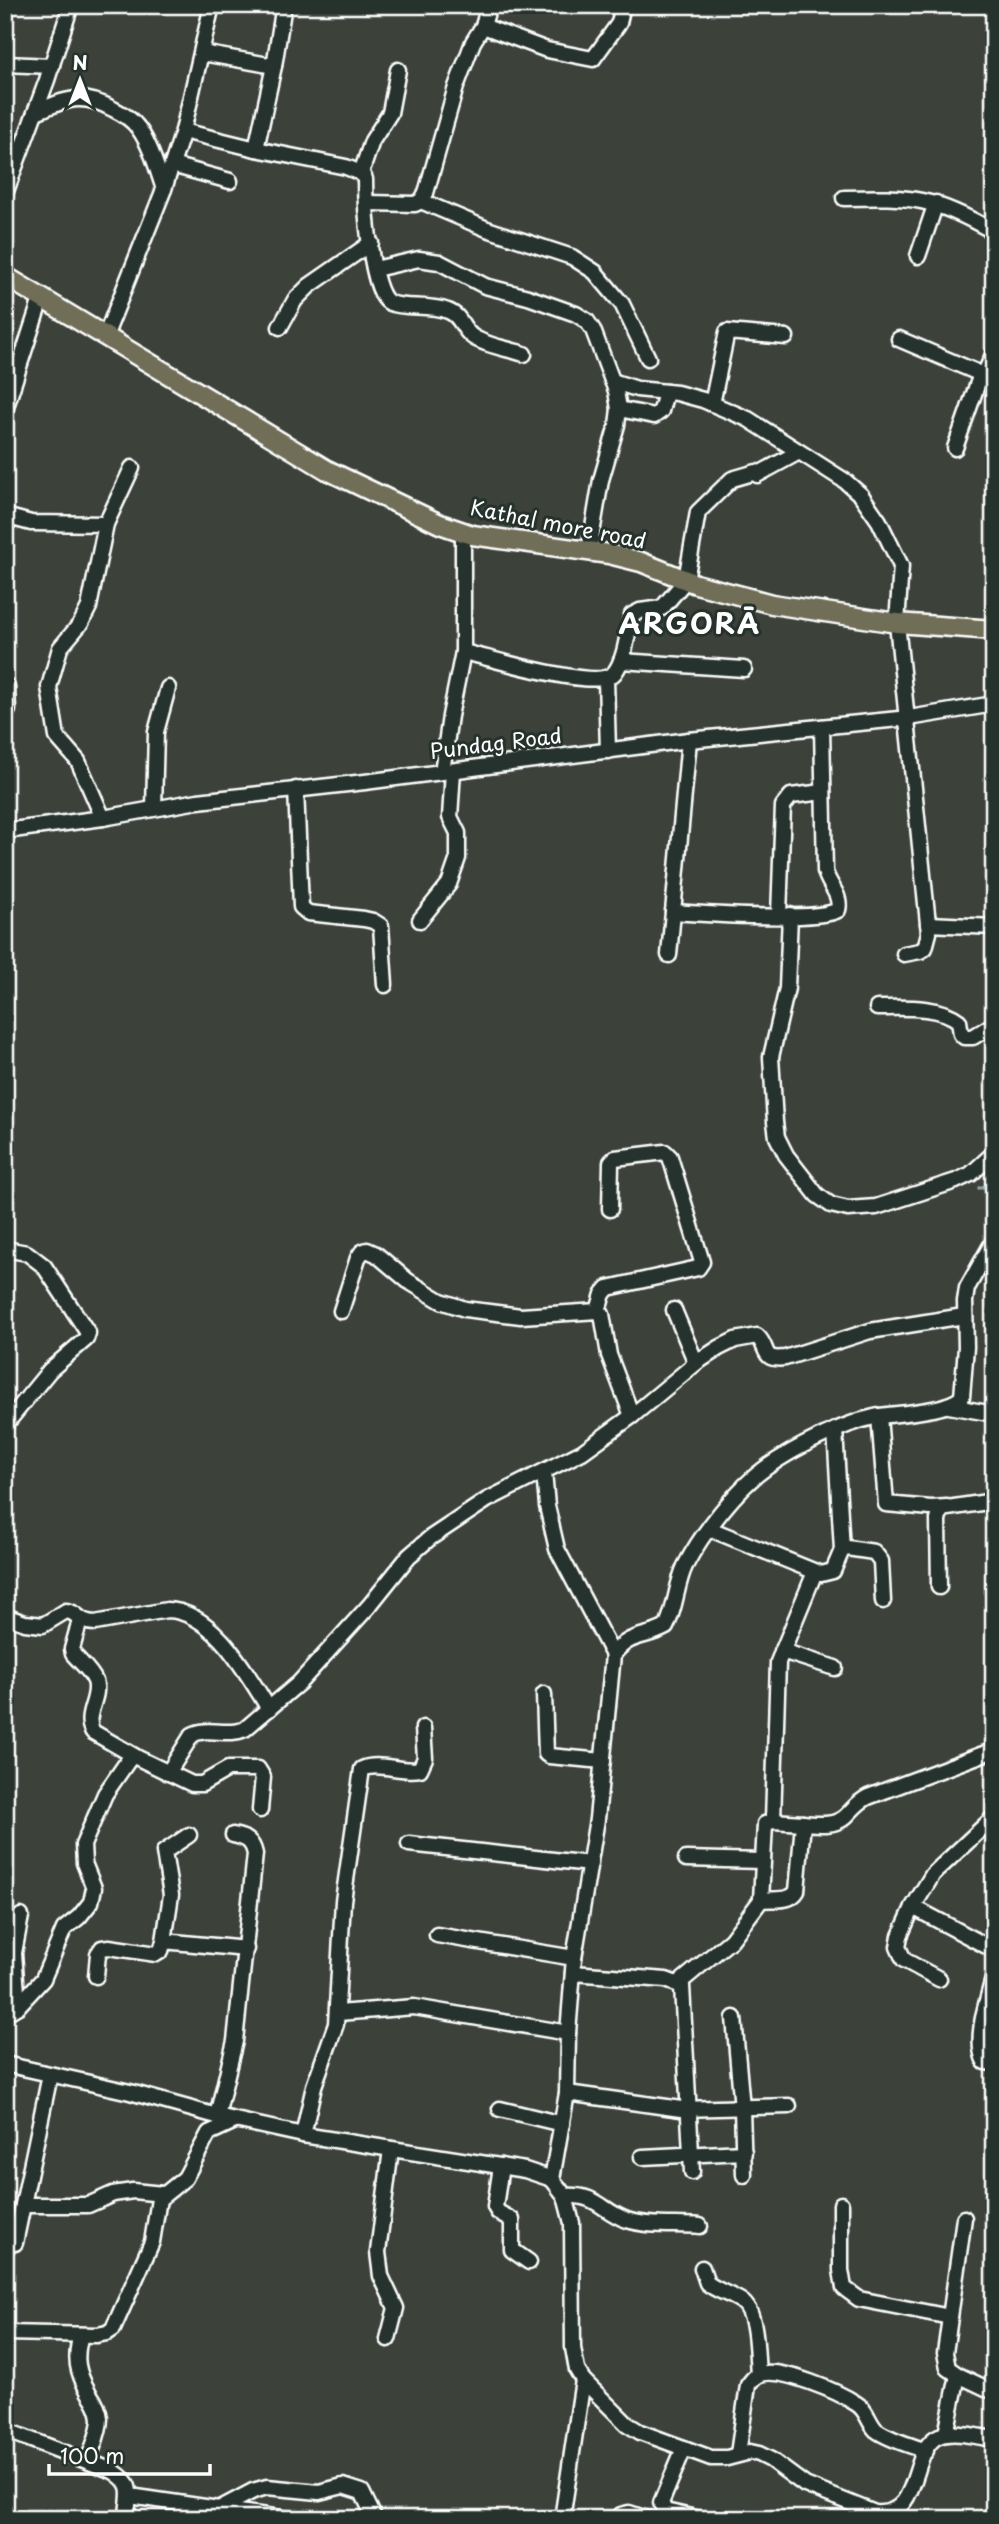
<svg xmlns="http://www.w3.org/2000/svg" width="999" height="2524" font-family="'Playpen Sans',sans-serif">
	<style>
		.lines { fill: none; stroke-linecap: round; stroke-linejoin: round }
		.stream { stroke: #94a5aa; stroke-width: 3.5 }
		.minor-casing { stroke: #fff; stroke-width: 19 }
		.major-casing { stroke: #fff; stroke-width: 23 }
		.minor { stroke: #26332d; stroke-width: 14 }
		.major { stroke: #716e59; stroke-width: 18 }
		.labels { text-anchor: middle; stroke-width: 6; stroke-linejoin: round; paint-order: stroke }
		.street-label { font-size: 21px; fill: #fff; stroke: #26332d }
		.district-label { font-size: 28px; font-weight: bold; letter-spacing: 2px; fill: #fff; stroke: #26332d }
	</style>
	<rect width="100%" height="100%" fill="#3c423a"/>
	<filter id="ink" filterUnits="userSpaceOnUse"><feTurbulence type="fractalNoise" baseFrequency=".0143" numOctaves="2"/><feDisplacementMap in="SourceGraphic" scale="14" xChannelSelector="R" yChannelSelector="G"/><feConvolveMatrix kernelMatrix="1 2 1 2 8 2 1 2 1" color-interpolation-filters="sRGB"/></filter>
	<g filter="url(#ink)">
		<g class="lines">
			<!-- stream -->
			<polyline class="stream" points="979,1188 994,1184"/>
			<!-- minor casing -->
			<g class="minor-casing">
				<g id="minor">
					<polyline points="483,26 547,50 593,59 619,23 623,5"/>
					<polyline points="202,53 274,66"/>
					<polyline points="5,64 52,66"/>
					<path d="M36 112C66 99 82 92 113 109 123 114 132 119 139 129 151 146 157 169 164 189"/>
					<polyline points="183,131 212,5"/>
					<polyline points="256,149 274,66 284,5"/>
					<polyline points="172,165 230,181"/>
					<polyline points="361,173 372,141 390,113 398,70"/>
					<polyline points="5,194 47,80 71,5"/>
					<path d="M844 198C912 196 934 197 994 232"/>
					<polyline points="421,201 487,229 572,257 595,272 622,304 648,358"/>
					<polyline points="367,203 415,204 421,201 426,193 456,87 473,42 483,26 489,5"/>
					<polyline points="918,256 936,203"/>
					<polyline points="375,269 419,259 439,262 485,286 528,297 576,314 587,321 593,330 616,391 619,409 617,425 601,480 589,551"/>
					<polyline points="280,327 295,300 309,286 371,243"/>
					<path d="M105 337 164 189 183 131 256 149 346 167 361 173 365 179C365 200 370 295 390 303 405 309 430 304 448 311 462 316 462 330 473 337 487 346 509 349 524 354"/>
					<polyline points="899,339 981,374 985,373 994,353"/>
					<polyline points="612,381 637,389 677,393 703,400 748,419 845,481 861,495 879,521 901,566 897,623 929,933 925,948 920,951 904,954"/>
					<polyline points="712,404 727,332 786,337"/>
					<polyline points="619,409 654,416 661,411 666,392"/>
					<polyline points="5,410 41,299"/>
					<polyline points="955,448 981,374"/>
					<polyline points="757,475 799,452"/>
					<polyline points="5,516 31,523 106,524"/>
					<path d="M463 652C488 657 601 693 615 672 626 657 627 633 632 615L640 611 662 608 686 580 698 512 732 479 756 472"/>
					<polyline points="621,661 744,669"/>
					<polyline points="606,678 608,751"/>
					<polyline points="5,714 8,710 7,686"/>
					<polyline points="442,772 450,716 463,652 463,532"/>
					<polyline points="296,789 301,907 308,913 364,919 373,921 381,926 385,985"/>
					<polyline points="154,808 156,732 168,688"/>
					<polyline points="103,818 78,761 57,737 49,687 60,648 81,623 89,607 106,524 132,468"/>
					<polyline points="5,831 103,818 198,801 365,782 689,740 909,718 994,704"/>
					<path d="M673 912C702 914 818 922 838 910 842 895 828 885 825 871L822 727"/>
					<polyline points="779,915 783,806 791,796 823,792"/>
					<polyline points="790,915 787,988 771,1057 775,1122 777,1137 786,1155 817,1195 831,1205 848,1209 876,1207 956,1181 971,1174 994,1153"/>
					<polyline points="420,920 449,884 458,858 458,833 450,817 453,771"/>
					<polyline points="928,924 994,927"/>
					<polyline points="669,955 689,740"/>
					<path d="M877 1008C902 1008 939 1005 959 1021L961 1034 964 1037H973L994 1024"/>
					<polyline points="5,1249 27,1253 44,1266 88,1333 86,1339 50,1370 5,1425"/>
					<polyline points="674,1310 696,1363"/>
					<polyline points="341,1311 358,1258 362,1252 367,1250 376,1254 408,1281 441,1301 465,1309 521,1316 598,1311 602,1314 609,1355 632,1416"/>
					<polyline points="598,1311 603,1294 608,1288 698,1268 702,1262 670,1157 665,1152 615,1158 611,1162 610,1209"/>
					<polyline points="949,1406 994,1414"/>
					<polyline points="879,1416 886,1504 931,1508 947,1507"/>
					<polyline points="835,1430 842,1550"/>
					<polyline points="544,1472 547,1506 557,1549 613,1655"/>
					<polyline points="710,1529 821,1574 833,1571 842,1550 847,1548 874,1552 881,1561 883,1601"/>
					<polyline points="939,1587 938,1520 941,1509 994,1501"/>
					<path d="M5 1616 25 1623 43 1625 66 1611C79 1612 77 1622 95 1623L167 1610C214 1611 247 1674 269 1709"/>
					<path d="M80 1620 72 1649 73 1654C80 1662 91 1671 95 1681 101 1698 82 1716 93 1732L138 1758 192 1784H202L228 1769H258L263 1777 260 1810"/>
					<polyline points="782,1651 835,1668"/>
					<polyline points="544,1694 546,1754 549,1756 603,1761"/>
					<path d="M168 1773 192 1735C208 1726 228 1737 245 1729L299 1683 369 1606 409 1556 430 1538 487 1500 582 1452 632 1416 696 1363 719 1348 735 1340 757 1336C770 1348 760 1361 785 1358L870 1331 964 1316"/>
					<polyline points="773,1821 778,1662 815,1572"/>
					<polyline points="409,1844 590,1864"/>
					<polyline points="686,1859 762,1861"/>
					<polyline points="761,1900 765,1824 773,1821 803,1823"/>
					<polyline points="913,1907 994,1950"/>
					<polyline points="437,1935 574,1958"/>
					<polyline points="164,1941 171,1895 164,1852 189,1835"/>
					<polyline points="573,1973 666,1980 682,1986 692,2172"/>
					<path d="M994 1975C988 1998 973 2040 985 2062L994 2063"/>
					<polyline points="96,1976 98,1954 102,1948 109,1947 156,1954 161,1951 164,1941 246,1949"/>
					<polyline points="939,1979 904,1960 898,1947 900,1936 913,1907 933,1874 994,1817"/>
					<path d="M678 1984 731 1940 761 1900C773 1898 790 1903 797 1891L803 1823C817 1824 835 1827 846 1816 854 1808 858 1802 868 1797L994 1750"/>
					<polyline points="18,2006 43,1979 64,1929 79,1917 91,1902 94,1888 84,1863 83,1845 105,1794 132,1755"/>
					<polyline points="338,2013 414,2007 568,2033"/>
					<polyline points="5,2014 18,2006 14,1953 21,1916"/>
					<polyline points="734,2018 742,2108 744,2175"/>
					<path d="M5 2064 130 2092 217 2116 303 2135 525 2170 552 2179 567 2093 568 2033 574 1958 597 1819 613 1655C630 1632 645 1639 666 1627 676 1608 676 1585 685 1566 702 1533 737 1488 767 1467 794 1448 842 1424 874 1417 897 1413 947 1412 962 1397L966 1347 965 1301 967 1288 994 1240"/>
					<polyline points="567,2093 681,2109 789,2106"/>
					<polyline points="500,2109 562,2124"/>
					<path d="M217 2116 235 2041 255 1854C252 1840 246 1838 233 1835"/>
					<path d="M303 2135 314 2086 336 2024 343 1901 362 1769C379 1761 401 1773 420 1769L425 1758 423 1728"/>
					<polyline points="642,2157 744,2152"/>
					<polyline points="501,2166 495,2207 498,2212 512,2220 512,2250 529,2262"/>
					<path d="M552 2179 565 2196 572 2223 573 2348 577 2370 583 2380 627 2424 640 2432 711 2458H727L750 2452 759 2454 771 2460 805 2485 875 2513C924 2517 909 2448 939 2436 954 2430 978 2437 994 2439"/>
					<path d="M565 2196C598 2194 601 2211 627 2220 648 2227 677 2224 700 2226"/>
					<polyline points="841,2204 841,2270 844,2288 859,2299 950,2317"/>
					<polyline points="23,2205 88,2205 113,2194 133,2191 163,2194"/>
					<polyline points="15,2243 50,2075"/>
					<path d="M702 2268 707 2283C717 2291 730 2294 741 2301 758 2312 756 2355 758 2374"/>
					<polyline points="5,2333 97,2335 107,2333 113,2329 152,2242 159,2199 185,2178 209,2133 235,2121"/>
					<path d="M81 2335C74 2358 77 2372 89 2393 94 2400 99 2409 100 2418 100 2433 92 2448 88 2461"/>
					<polyline points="388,2339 396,2308 381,2276 378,2252 391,2149"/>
					<polyline points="958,2375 994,2392"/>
					<path d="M5 2430 113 2471C137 2486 127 2495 127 2519"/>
					<polyline points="946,2434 958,2375 948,2368 945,2353 964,2218"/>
					<polyline points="684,2448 661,2503 665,2511 700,2519"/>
					<path d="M738 2454 748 2385C752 2380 754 2376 760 2374 781 2367 839 2392 857 2404 867 2410 868 2422 876 2430 889 2440 911 2445 926 2451"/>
					<polyline points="130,2496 288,2519"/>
					<polyline points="219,2509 253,2491 267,2487 319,2492 343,2486 362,2492 375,2519"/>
					<polyline points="562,2519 583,2380"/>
					<polyline points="619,2519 621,2515 629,2513 647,2519"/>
					<polyline points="993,2519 994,2516"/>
				</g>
			</g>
			<!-- major casing -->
			<g class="major-casing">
				<polyline id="major" points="5,276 327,470 440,524 472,535 609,554 641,562 696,584 772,604 897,623 994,630"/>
			</g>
			<!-- minor -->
			<use href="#minor" class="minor"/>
			<!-- major -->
			<use href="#major" class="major"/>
		</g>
	</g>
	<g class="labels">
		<!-- street labels -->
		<g class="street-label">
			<text transform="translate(558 525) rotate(11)" y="7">Kathal more road</text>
			<text transform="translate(496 744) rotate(-7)" y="7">Pundag Road</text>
		</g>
		<!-- district labels -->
		<g class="district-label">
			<text x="690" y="634">ARGORĀ</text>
		</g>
	</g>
	<!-- margin -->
	<rect width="999" height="2524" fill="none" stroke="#26332d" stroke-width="28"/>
	<rect x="14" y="14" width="971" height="2496" fill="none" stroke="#fff" stroke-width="2.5" filter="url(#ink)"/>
	<!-- north arrow -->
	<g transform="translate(80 80)" stroke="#26332d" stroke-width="5" paint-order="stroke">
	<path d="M0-5L12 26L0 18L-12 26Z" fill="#ffffff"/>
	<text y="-10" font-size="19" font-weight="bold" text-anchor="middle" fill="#ffffff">N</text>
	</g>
	<!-- scale -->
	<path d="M49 2464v10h161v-10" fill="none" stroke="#ffffff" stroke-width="3.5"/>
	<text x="60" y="2464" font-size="21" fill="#ffffff" stroke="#26332d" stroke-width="5" paint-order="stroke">100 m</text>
</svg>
